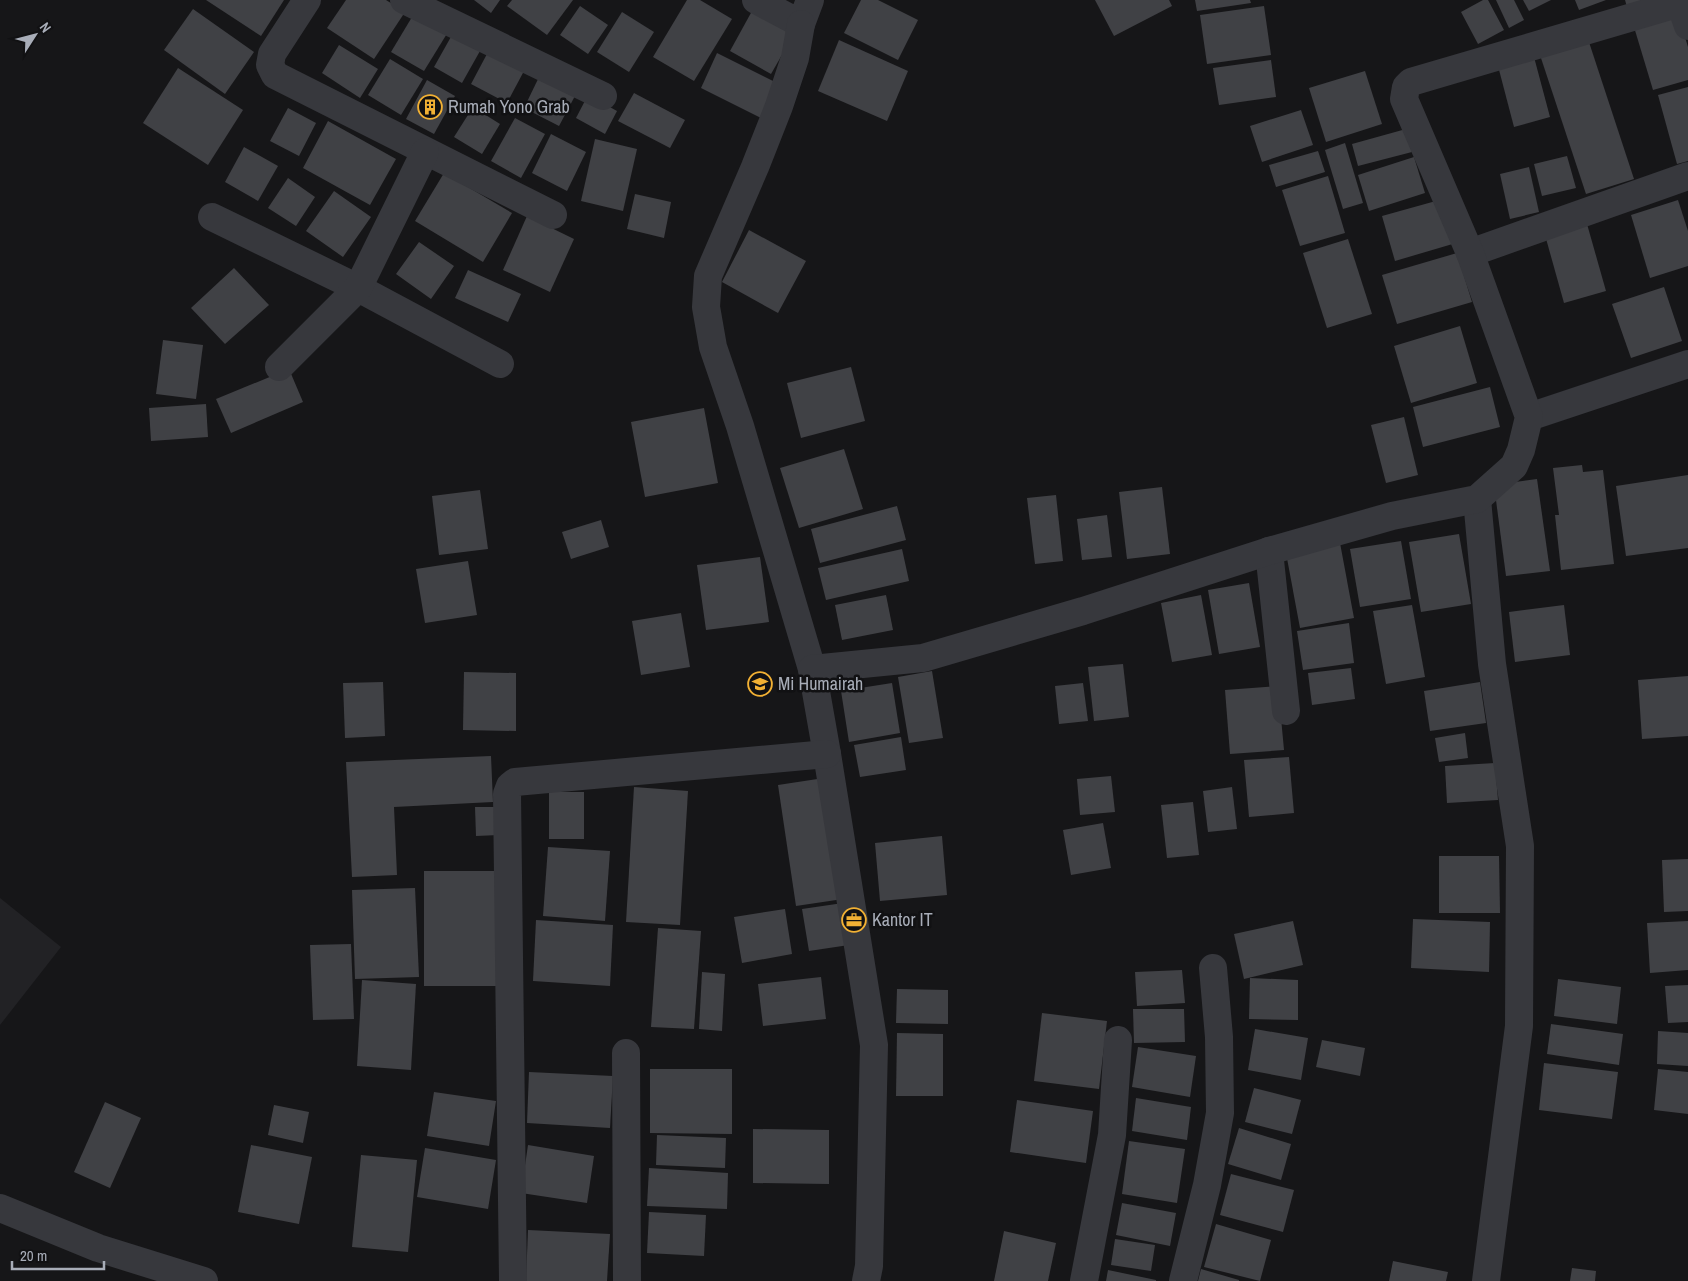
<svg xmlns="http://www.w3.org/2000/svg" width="1688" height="1281" font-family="'Archivo Narrow',sans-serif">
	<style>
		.built { fill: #222225 }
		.building { fill: #404145 }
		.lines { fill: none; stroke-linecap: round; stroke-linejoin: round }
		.minor { stroke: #37383d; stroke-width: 28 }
		.labels { text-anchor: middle; stroke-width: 5; stroke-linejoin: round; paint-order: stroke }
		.poi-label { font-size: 18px; fill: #a8adb8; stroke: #111113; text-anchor: start }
	</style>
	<rect width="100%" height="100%" fill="#161618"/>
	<!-- built -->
	<polygon class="built" points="0,898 61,947 0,1025"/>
	<!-- building -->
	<g class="building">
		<polygon points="206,0 284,0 261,36"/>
		<polygon points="346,0 386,0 405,12 374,59 327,28"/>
		<polygon points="474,0 500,0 491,13"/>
		<polygon points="512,0 573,0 547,35 507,6"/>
		<polygon points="687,0 700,0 732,19 694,81 653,57"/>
		<polygon points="861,0 878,0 918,20 898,60 844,33"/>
		<polygon points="1095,0 1169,0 1172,6 1114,36"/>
		<polygon points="1195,0 1250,0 1251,3 1197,11"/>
		<polygon points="1483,0 1488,0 1504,30 1478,44 1461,12"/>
		<polygon points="1496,0 1514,0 1524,20 1509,28"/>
		<polygon points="1523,0 1551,0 1529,11"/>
		<polygon points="1575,0 1606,0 1579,10"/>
		<polygon points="1625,0 1645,0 1627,7"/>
		<polygon points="580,6 608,25 588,54 560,35"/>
		<polygon points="1264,6 1271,55 1207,64 1200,15"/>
		<polygon points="193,9 254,52 225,94 164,50"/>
		<polygon points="752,11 794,34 771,74 730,51"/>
		<polygon points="415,12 448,32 424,71 391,52"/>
		<polygon points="622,12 654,32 629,72 597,52"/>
		<polygon points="1678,14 1688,47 1688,80 1653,90 1634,27"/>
		<polygon points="1586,33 1634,179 1586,194 1538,49"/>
		<polygon points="452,35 480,51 462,83 434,67"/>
		<polygon points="839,40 908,71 887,121 818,91"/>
		<polygon points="339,45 378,69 360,98 322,73"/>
		<polygon points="488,52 524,71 507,103 471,84"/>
		<polygon points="717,53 783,86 765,120 701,88"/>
		<polygon points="1534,57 1550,117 1514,127 1498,66"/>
		<polygon points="390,59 423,79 401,115 368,95"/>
		<polygon points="1271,60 1276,97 1219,105 1213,68"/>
		<polygon points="178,68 243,110 208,165 143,123"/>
		<polygon points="1365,71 1382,124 1326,142 1309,88"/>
		<polygon points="540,75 576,94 559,126 524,108"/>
		<polygon points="427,80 455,96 434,134 406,119"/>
		<polygon points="1688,87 1688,161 1677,164 1658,95"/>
		<polygon points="634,93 685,120 670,148 618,121"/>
		<polygon points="588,95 617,111 605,134 576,118"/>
		<polygon points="473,107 500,124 482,154 454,137"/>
		<polygon points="288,108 316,123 299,156 270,141"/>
		<polygon points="1301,110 1313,145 1262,162 1250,126"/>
		<polygon points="515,118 545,134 521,178 491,161"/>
		<polygon points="328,121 396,159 370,205 303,168"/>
		<polygon points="1406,129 1412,152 1358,166 1352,144"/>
		<polygon points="551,134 586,152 567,191 532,173"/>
		<polygon points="595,139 637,149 623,211 581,201"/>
		<polygon points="1345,143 1363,203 1343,209 1325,150"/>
		<polygon points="244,147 278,166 258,201 225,182"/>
		<polygon points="1318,151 1325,172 1276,187 1269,165"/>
		<polygon points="1567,156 1576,188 1542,196 1534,164"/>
		<polygon points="1414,157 1425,193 1369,211 1358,175"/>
		<polygon points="1529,167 1539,212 1510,219 1500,174"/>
		<polygon points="444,173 512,213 483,262 415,221"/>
		<polygon points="1328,176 1345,233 1300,246 1282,190"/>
		<polygon points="288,178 315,197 296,226 268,208"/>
		<polygon points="334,191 371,217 343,257 306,231"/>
		<polygon points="635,194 671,202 664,238 627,229"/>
		<polygon points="1443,199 1456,243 1395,261 1382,216"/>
		<polygon points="1678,200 1688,231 1688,266 1650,278 1631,215"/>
		<polygon points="527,216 574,239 550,292 503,270"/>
		<polygon points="1587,224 1606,291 1564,303 1545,235"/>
		<polygon points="749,230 806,261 778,313 722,282"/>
		<polygon points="1348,239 1372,314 1327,328 1303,253"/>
		<polygon points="419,242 454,266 431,299 396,274"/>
		<polygon points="1457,253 1472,302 1397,324 1382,275"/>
		<polygon points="234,268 269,305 225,344 191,308"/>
		<polygon points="468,270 521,294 508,322 455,298"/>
		<polygon points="1664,287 1682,341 1631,358 1612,304"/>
		<polygon points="1460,326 1477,383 1411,403 1394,346"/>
		<polygon points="163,340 203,345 196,399 156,394"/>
		<polygon points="851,367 865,421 801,438 787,383"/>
		<polygon points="289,369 303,402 231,433 216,399"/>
		<polygon points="1490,387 1500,427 1423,447 1413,407"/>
		<polygon points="206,404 208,437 151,441 149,408"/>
		<polygon points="704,408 718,483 645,497 631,422"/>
		<polygon points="1404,417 1418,475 1386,483 1371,425"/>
		<polygon points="844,449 863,509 799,528 780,468"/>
		<polygon points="1582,465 1583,472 1603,470 1614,564 1561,570 1555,515 1559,515 1553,468"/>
		<polygon points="1688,475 1688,548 1626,556 1616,486"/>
		<polygon points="1537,479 1550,571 1506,576 1494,485"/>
		<polygon points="1162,487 1170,554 1127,559 1119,492"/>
		<polygon points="480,490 488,549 439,555 432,496"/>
		<polygon points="1056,495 1063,561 1035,564 1027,498"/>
		<polygon points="897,506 906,540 820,563 811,529"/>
		<polygon points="1107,515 1112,557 1082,560 1077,519"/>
		<polygon points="601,520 609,547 571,559 562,532"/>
		<polygon points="1459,534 1471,604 1421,612 1409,542"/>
		<polygon points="1401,541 1411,599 1360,607 1350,549"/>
		<polygon points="1340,543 1354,618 1300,628 1286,553"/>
		<polygon points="902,549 909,581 826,600 818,568"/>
		<polygon points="760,557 769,622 706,630 697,565"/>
		<polygon points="468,561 477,615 425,623 416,569"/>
		<polygon points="1249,583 1260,647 1219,654 1208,590"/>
		<polygon points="886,595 893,630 842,640 835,605"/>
		<polygon points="1201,595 1212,655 1172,662 1161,603"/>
		<polygon points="1412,605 1425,677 1386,684 1373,611"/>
		<polygon points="1564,605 1570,655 1515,662 1509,612"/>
		<polygon points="681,613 690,667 641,675 632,621"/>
		<polygon points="1349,623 1354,663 1303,670 1297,631"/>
		<polygon points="1123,664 1129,717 1094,721 1088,667"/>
		<polygon points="1351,668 1355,699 1312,705 1308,673"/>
		<polygon points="932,671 943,738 909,743 898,677"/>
		<polygon points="464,672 516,673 516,731 463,730"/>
		<polygon points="1688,676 1688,736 1642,739 1638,680"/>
		<polygon points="383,682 385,736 345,738 343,683"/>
		<polygon points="1480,682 1486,723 1430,731 1424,691"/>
		<polygon points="892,683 900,733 849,742 841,691"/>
		<polygon points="1083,683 1088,721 1059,724 1055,686"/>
		<polygon points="1278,686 1284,750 1230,754 1225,690"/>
		<polygon points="1465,733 1468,758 1439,762 1435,738"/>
		<polygon points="901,737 906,770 860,777 854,745"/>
		<polygon points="491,756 493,802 394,807 397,875 352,877 346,762"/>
		<polygon points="1289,757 1294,813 1249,817 1244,760"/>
		<polygon points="1495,763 1498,800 1447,803 1445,766"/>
		<polygon points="1111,776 1115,812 1080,815 1077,779"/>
		<polygon points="824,778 843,899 796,906 778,785"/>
		<polygon points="634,787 688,791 680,925 626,922"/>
		<polygon points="1232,787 1237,829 1208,832 1203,791"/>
		<rect x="549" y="792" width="35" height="47"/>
		<polygon points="1193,802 1199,855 1167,858 1161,805"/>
		<polygon points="475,807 498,807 499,835 476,836"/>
		<polygon points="1103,823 1111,868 1071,875 1063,830"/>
		<polygon points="942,836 947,895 880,901 875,843"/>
		<polygon points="548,847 610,851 605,921 543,916"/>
		<polygon points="1439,856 1499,856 1500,913 1439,913"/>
		<polygon points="1688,859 1688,911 1664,912 1662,860"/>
		<rect x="424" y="871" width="72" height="115"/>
		<polygon points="415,888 419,977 355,979 352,890"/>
		<polygon points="843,903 849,945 809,951 802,909"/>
		<polygon points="785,909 792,954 742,963 734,917"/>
		<polygon points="1413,919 1490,922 1489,972 1411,968"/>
		<polygon points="536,920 613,925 610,986 533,981"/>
		<polygon points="1293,921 1303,965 1244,979 1234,934"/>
		<polygon points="1688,921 1688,970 1650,973 1647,923"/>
		<polygon points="658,928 701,931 694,1029 651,1027"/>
		<polygon points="351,944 354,1019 313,1020 310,945"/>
		<polygon points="1182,970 1185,1003 1137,1006 1135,972"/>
		<polygon points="702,972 725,974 722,1031 699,1029"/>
		<polygon points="821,977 826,1019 763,1026 758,984"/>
		<polygon points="1250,978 1298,980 1298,1020 1249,1019"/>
		<polygon points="1558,979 1621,987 1617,1024 1554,1016"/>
		<polygon points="362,980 416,984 411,1070 357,1066"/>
		<polygon points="1688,985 1688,1022 1668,1023 1665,986"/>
		<polygon points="897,989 948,990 948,1024 896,1023"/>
		<polygon points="1133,1009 1184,1009 1185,1042 1134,1043"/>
		<polygon points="1042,1013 1107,1021 1099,1089 1034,1081"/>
		<polygon points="1551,1024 1623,1034 1619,1065 1547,1054"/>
		<polygon points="1255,1029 1308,1038 1301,1080 1248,1070"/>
		<polygon points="1658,1031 1688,1033 1688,1066 1657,1064"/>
		<polygon points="897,1033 943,1034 943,1096 896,1096"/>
		<polygon points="1322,1040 1365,1048 1360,1076 1316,1067"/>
		<polygon points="1138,1047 1196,1056 1190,1097 1132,1087"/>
		<polygon points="1544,1063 1618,1072 1612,1119 1539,1110"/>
		<polygon points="650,1069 732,1069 732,1134 650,1133"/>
		<polygon points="1658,1069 1688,1072 1688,1114 1654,1110"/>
		<polygon points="529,1072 613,1076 610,1128 527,1123"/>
		<polygon points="1254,1088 1301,1100 1292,1134 1245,1122"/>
		<polygon points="434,1092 496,1101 489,1146 427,1136"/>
		<polygon points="1136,1098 1191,1107 1187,1140 1132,1131"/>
		<polygon points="1017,1100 1093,1111 1086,1163 1010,1152"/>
		<polygon points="105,1102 141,1118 110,1188 74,1172"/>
		<polygon points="274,1105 309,1112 303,1143 268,1135"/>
		<polygon points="1239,1128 1291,1144 1281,1180 1228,1164"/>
		<polygon points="753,1129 829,1130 829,1184 753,1183"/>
		<polygon points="657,1135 726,1138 725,1168 656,1165"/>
		<polygon points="1129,1141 1185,1149 1177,1203 1122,1194"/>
		<polygon points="251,1145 312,1157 299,1224 238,1212"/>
		<polygon points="528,1145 594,1156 587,1203 521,1193"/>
		<polygon points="425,1148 496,1160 488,1209 417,1197"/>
		<polygon points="361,1155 417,1160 408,1252 352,1247"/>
		<polygon points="649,1168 728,1173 727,1209 647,1206"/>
		<polygon points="1231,1174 1294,1190 1283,1232 1220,1215"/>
		<polygon points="1122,1203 1176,1213 1170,1246 1116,1235"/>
		<polygon points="649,1212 706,1215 704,1256 647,1253"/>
		<polygon points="1216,1224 1271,1240 1260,1281 1204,1267"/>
		<polygon points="528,1230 610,1234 607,1281 526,1281"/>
		<polygon points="1004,1231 1056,1243 1048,1281 994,1281"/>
		<polygon points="1115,1239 1155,1245 1151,1271 1111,1265"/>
		<polygon points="1393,1261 1448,1272 1446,1281 1389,1281"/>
		<polygon points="1572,1268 1596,1271 1595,1281 1570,1281"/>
		<polygon points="1201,1269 1239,1280 1239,1281 1198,1281"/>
		<polygon points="1108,1270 1156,1280 1156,1281 1106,1281"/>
	</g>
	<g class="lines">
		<!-- minor -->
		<g class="minor">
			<polyline points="307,0 272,54 270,65 275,75 553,215"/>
			<polyline points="404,0 603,96"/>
			<polyline points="756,0 801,24 810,0"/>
			<polyline points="801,24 795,58 779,106 755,167 708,276 706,307 713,347 740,426 812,669 827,754 874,1045 869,1266 866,1281"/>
			<polyline points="212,217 358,288 500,364"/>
			<polyline points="1470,253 1688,176"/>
			<polyline points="279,367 358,288 425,152"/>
			<polyline points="1529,417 1688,364"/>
			<polyline points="1477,499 1492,664 1520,846 1519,1026 1486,1281"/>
			<polyline points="1269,551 1286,711"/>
			<polyline points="812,669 923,658 1083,611 1269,551 1392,516 1477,499 1514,466 1521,450 1529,417 1470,253 1404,99 1406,87 1411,82 1680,3 1688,26"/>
			<polyline points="626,1053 627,1281"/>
			<polyline points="0,1208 98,1248 204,1281"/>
			<polyline points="513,1281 507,794 510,786 515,782 827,754"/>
			<polyline points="1084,1281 1112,1135 1118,1040"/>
			<polyline points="1183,1281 1207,1185 1220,1113 1219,1037 1213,968"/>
		</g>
	</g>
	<!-- icons -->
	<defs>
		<g id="building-ring" transform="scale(1.25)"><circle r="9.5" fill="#111113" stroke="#f2b134" stroke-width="1.5"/><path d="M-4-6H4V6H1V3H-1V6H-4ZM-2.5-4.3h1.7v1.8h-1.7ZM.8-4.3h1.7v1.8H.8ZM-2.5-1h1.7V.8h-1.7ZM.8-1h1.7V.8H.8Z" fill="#f2b134"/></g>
		<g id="school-ring" transform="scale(1.25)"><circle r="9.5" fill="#111113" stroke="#f2b134" stroke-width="1.5"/><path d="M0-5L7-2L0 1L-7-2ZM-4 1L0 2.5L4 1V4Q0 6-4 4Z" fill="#f2b134"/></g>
		<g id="office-ring" transform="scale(1.25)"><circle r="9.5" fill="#111113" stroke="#f2b134" stroke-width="1.5"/><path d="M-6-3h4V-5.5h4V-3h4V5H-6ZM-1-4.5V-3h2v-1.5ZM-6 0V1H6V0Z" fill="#f2b134"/></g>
	</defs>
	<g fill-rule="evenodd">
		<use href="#building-ring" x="430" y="107"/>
		<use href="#school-ring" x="760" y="684"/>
		<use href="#office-ring" x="854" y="920"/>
	</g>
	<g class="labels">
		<!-- poi labels -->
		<g class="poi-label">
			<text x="448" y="113">Rumah Yono Grab</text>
			<text x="778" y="690">Mi Humairah</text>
			<text x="872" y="926">Kantor IT</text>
		</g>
	</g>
	<!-- north arrow -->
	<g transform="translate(35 35) rotate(54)" stroke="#111113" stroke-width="4" paint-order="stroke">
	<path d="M0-4L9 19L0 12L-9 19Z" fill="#a8adb8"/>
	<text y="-8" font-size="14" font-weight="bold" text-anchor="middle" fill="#a8adb8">N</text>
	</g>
	<!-- scale -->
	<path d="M12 1261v8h92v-8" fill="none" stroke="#a8adb8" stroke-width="2.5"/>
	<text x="20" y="1261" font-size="15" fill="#a8adb8" stroke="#111113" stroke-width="4" paint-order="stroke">20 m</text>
</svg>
